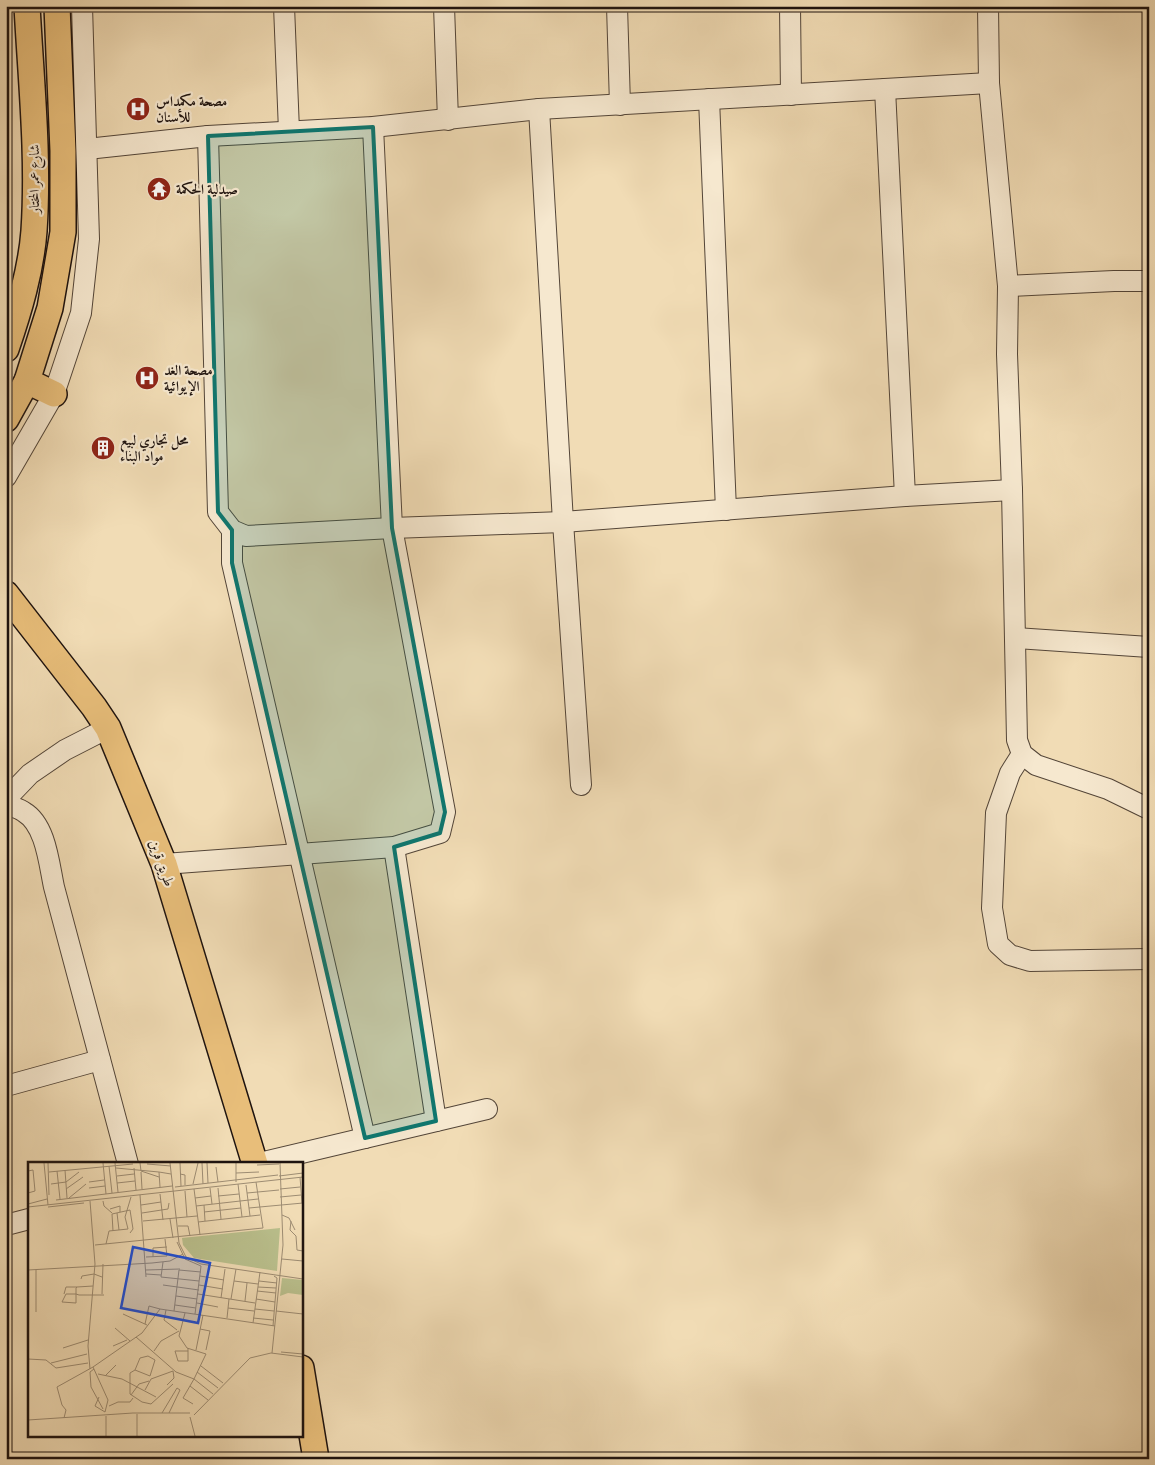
<svg xmlns="http://www.w3.org/2000/svg" width="1155" height="1465" font-family="'IM FELL English',Amiri,serif">
	<style>
		.lines { fill: none; stroke-linecap: round; stroke-linejoin: round }
		.minor-casing { stroke: #534538; stroke-width: 22 }
		.major-casing { stroke: #1e130f; stroke-width: 28 }
		.minor { stroke: #f6e8cf; stroke-width: 20 }
		.major { stroke: #e8be7a; stroke-width: 25 }
		.marked { fill: #0f766e; fill-opacity: 0.2; stroke: #0f766e; stroke-width: 4; stroke-linejoin: round }
		.labels { text-anchor: middle; stroke-width: 4.5; stroke-linejoin: round; paint-order: stroke }
		.poi-label { font-size: 14px; font-weight: bold; fill: #1e130f; stroke: #f6e8cf; text-anchor: start }
		.street-label { font-size: 14px; fill: #1e130f; stroke: #f6e8cf }
		.inset-road { fill: none; stroke: #9d8c73; stroke-width: 1 }
		.view { fill: #1d4ed8; fill-opacity: 0.15; stroke: #1d4ed8; stroke-width: 2.5 }
		.inset-edge { fill: none; stroke: #1e130f; stroke-width: 2.5 }
	</style>
	<rect width="100%" height="100%" fill="#f1dcb5"/>
	<filter id="stains"><feTurbulence type="fractalNoise" baseFrequency=".004" numOctaves="4"/><feColorMatrix values="0 0 0 0 .2 0 0 0 0 .09 0 0 0 0 .02 0 0 0 .5 -.17"/></filter>
	<radialGradient id="worn" r=".72"><stop offset=".6" stop-color="#630" stop-opacity="0"/><stop offset="1" stop-color="#630" stop-opacity=".3"/></radialGradient>
	<g class="lines">
		<!-- minor casing -->
		<g class="minor-casing">
			<g id="minor">
				<polyline points="284,6 289,131"/>
				<polyline points="444,6 448,120"/>
				<polyline points="617,6 620,105"/>
				<polyline points="790,6 791,95"/>
				<polyline points="988,6 989,83 1008,286 1007,354 1012,490 1017,740 1022,754 1036,765 1108,789 1149,809"/>
				<polyline points="885,89 905,496"/>
				<polyline points="709,99 726,510"/>
				<polyline points="539,109 563,522 581,785"/>
				<polyline points="208,136 218,512 232,530 246,536 392,528 563,522 905,496 1012,490"/>
				<polyline points="87,149 208,136 373,127 539,109 989,83"/>
				<polyline points="1008,286 1114,281 1149,281"/>
				<polyline points="6,477 54,394 81,313 89,239 82,6"/>
				<polyline points="232,530 232,563 365,1138"/>
				<polyline points="1015,638 1149,647"/>
				<polyline points="1022,754 1010,773 996,813 992,908 998,944 1010,955 1030,961 1149,959"/>
				<polyline points="6,799 30,774 65,750 108,728"/>
				<path d="M6 804C12 807 19 808 24 812 46 825 49 864 54 887L128 1164"/>
				<polyline points="394,847 436,1121"/>
				<polyline points="164,864 394,847 440,833 445,812 392,528 373,127"/>
				<polyline points="6,1086 100,1060"/>
				<polyline points="255,1164 487,1109"/>
				<polyline points="6,1225 29,1219"/>
			</g>
		</g>
		<!-- major casing -->
		<g class="major-casing">
			<g id="major">
				<path d="M6 349C19 311 31 271 34 231 39 156 31 81 27 6"/>
				<polyline points="27,381 54,394"/>
				<polyline points="6,419 27,381 50,308 63,232 63,151 57,6"/>
				<polyline points="6,594 94,707 108,728 164,864 255,1164"/>
				<polyline points="301,1368 316,1459"/>
			</g>
		</g>
		<!-- minor -->
		<use href="#minor" class="minor"/>
		<!-- major -->
		<use href="#major" class="major"/>
	</g>
	<!-- marked area -->
	<path class="marked" d="M373 127 392 528 445 812 440 833 394 847 436 1121 365 1138 232 563V530L218 512 208 136Z"/>
	<!-- icons -->
	<defs>
		<g id="hospital-disc" transform="scale(1.25)"><circle r="9.5" fill="#8f2418" stroke="#f6e8cf"/><path d="M-5-5h3v3.5h4V-5h3V5h-3V1.5h-4V5h-3Z" fill="#fff"/></g>
		<g id="temple-disc" transform="scale(1.25)"><circle r="9.5" fill="#8f2418" stroke="#f6e8cf"/><path d="M0-6L5-2H3V0L6.5 2.5H4V6H1.5V3h-3V6H-4V2.5H-6.5L-3 0V-2H-5Z" fill="#fff"/></g>
		<g id="building-disc" transform="scale(1.25)"><circle r="9.5" fill="#8f2418" stroke="#f6e8cf"/><path d="M-4-6H4V6H1V3H-1V6H-4ZM-2.5-4.3h1.7v1.8h-1.7ZM.8-4.3h1.7v1.8H.8ZM-2.5-1h1.7V.8h-1.7ZM.8-1h1.7V.8H.8Z" fill="#fff"/></g>
	</defs>
	<g fill-rule="evenodd">
		<use href="#hospital-disc" x="138" y="109"/>
		<use href="#temple-disc" x="159" y="189"/>
		<use href="#hospital-disc" x="147" y="378"/>
		<use href="#building-disc" x="103" y="448"/>
	</g>
	<g class="labels">
		<!-- poi labels -->
		<g class="poi-label">
			<text x="156" y="106">مصحة مكمداس<tspan x="156" dy="16">للأسنان</tspan></text>
			<text x="176" y="194">صيدلية الحكمة</text>
			<text x="164" y="375">مصحة الغد<tspan x="164" dy="16">الإيوائية</tspan></text>
			<text x="120" y="445">محل تجاري لبيع<tspan x="120" dy="16">مواد البناء</tspan></text>
		</g>
		<!-- street labels -->
		<g class="street-label">
			<text transform="translate(34 179) rotate(-90)" y="5">شارع عمر المختار</text>
			<text transform="translate(162 863) rotate(70)" y="5">طريق قرين</text>
		</g>
	</g>
	<!-- overview -->
	<g transform="translate(28 1162)">
		<rect width="275" height="275" fill="#f1dcb5"/>
		<path d="M252 66 249 109 166 96 155 83 154 76ZM254 116 275 118V133L260 131 252 134Z" fill="#bac08d"/>
		<path class="inset-road" d="M16 1 20 43M20 1 21 33M75 1 78 32M87 1 90 30M112 1 113 9 131 15M142 1 151 81 158 95 173 102 275 117M152 1 153 24M174 1 175 22M179 1 180 21M208 1V20M119 2 143 4M229 3 251 2M81 4 84 31M188 5 190 20M88 6 131 10M106 6 108 28M37 8 39 36M0 9 5 8 7 29 0 31M29 9 32 37M21 10 105 2M113 10 114 27M208 11 231 10M152 12 157 13V23M89 14 106 12M251 14 275 11M272 15 274 41M61 20 76 18M89 21 107 19M23 22 38 20 51 10M165 22 170 1M210 22 214 55M218 23 222 54M132 25 131 10 143 12M147 25 250 13M61 26 77 24M182 26 184 42M190 26 193 57M38 27 55 15M166 27 172 73M252 27 272 25M157 29 159 55M219 31 251 28M132 32 135 58M112 33 118 115M190 34 211 32M252 35 273 33M41 36 58 22M167 36 183 34M28 38 144 24M75 39 76 44 84 51M0 42 19 37M113 43 133 40M176 43 177 59M168 44 230 37M0 45 275 15M20 45 56 41M221 46 275 41M82 47 92 44V50M176 50 213 46M89 51 91 68M114 51 140 47 141 41M254 53 261 56 267 68M142 57 145 76M115 59 169 54M263 59 262 68 268 74 269 88 275 89M170 60 232 53M150 64H160L162 74M85 69 84 52 102 48 105 67 102 71M149 80 157 97 173 104M78 82 81 69 100 67 97 55 103 35M67 83 235 66 228 20M118 95 139 94 137 77M125 95V86L139 85M254 97 275 99M135 100 133 115 171 119M0 108 124 101 142 99 155 92M118 108 152 107M118 112 133 113M172 114 196 118M53 117 54 114 66 112 74 115M206 119 230 122M231 119 249 121M135 123 171 128M171 123 195 127M65 124 49 125 48 126V141L34 140 38 132H48L51 133H76M230 125 248 126M229 129 248 131M36 132 38 125H49M74 132 75 102M170 132 227 141M148 134 169 137M193 136 197 107M203 137 208 107M228 137 247 140M217 139 219 121M169 141 190 145M147 143 168 146M200 146 226 149M227 147 246 149M138 148 136 158 149 168M146 149 151 108 173 110M248 149 275 152M8 150V108M157 151 151 174 159 186 178 192 166 217 185 232M275 151V170M95 152 119 163M167 152 173 104M199 156 201 137M225 156 245 158M225 161 232 110M117 162 121 144 132 147M245 164 249 116 246 114M87 166 102 179M172 167 182 169 178 188M108 175 148 210 166 217 155 236 165 242M85 184 99 178M35 186 60 178M168 188 175 153M126 189 133 179 151 169M160 189H147L150 199H160V186M253 190 275 192M244 191 255 83 252 1M0 197 18 198 28 206 60 201M23 201 59 192M173 204 195 221M65 205 80 238 77 250 67 244 71 235M62 207 60 184 67 102 62 39M66 207 62 210 63 225 75 247M107 208 112 196 120 194 127 198 122 214 107 208 102 211V232L114 240 123 242 145 222M169 210 190 226M70 212 94 217 128 235M77 214 88 203M162 224 180 238M117 228 123 217 145 209 146 216 139 223M103 233 111 222 121 219M81 244 90 240H102L105 236M134 251 149 226 152 228 141 251M166 253 222 196 243 191 275 195M162 255 167 274M36 256 38 248 34 243 29 225 65 205 114 171 132 147 247 164M0 258 105 251H162M78 274V254M109 274V252"/>
		<path class="view" d="M105 85 182 101 170 161 93 146Z"/>
		<rect width="275" height="275" class="inset-edge"/>
	</g>
	<!-- margin -->
	<rect width="1155" height="1465" fill="none" stroke="#f1dcb5" stroke-width="25"/>
	<rect x="8" y="8" width="1140" height="1450" fill="none" stroke="#1e130f" stroke-width="2.5"/>
	<rect x="12" y="12" width="1130" height="1440" fill="none" stroke="#1e130f"/>
	<rect width="100%" height="100%" filter="url(#stains)"/>
	<rect width="100%" height="100%" fill="url(#worn)"/>
</svg>
